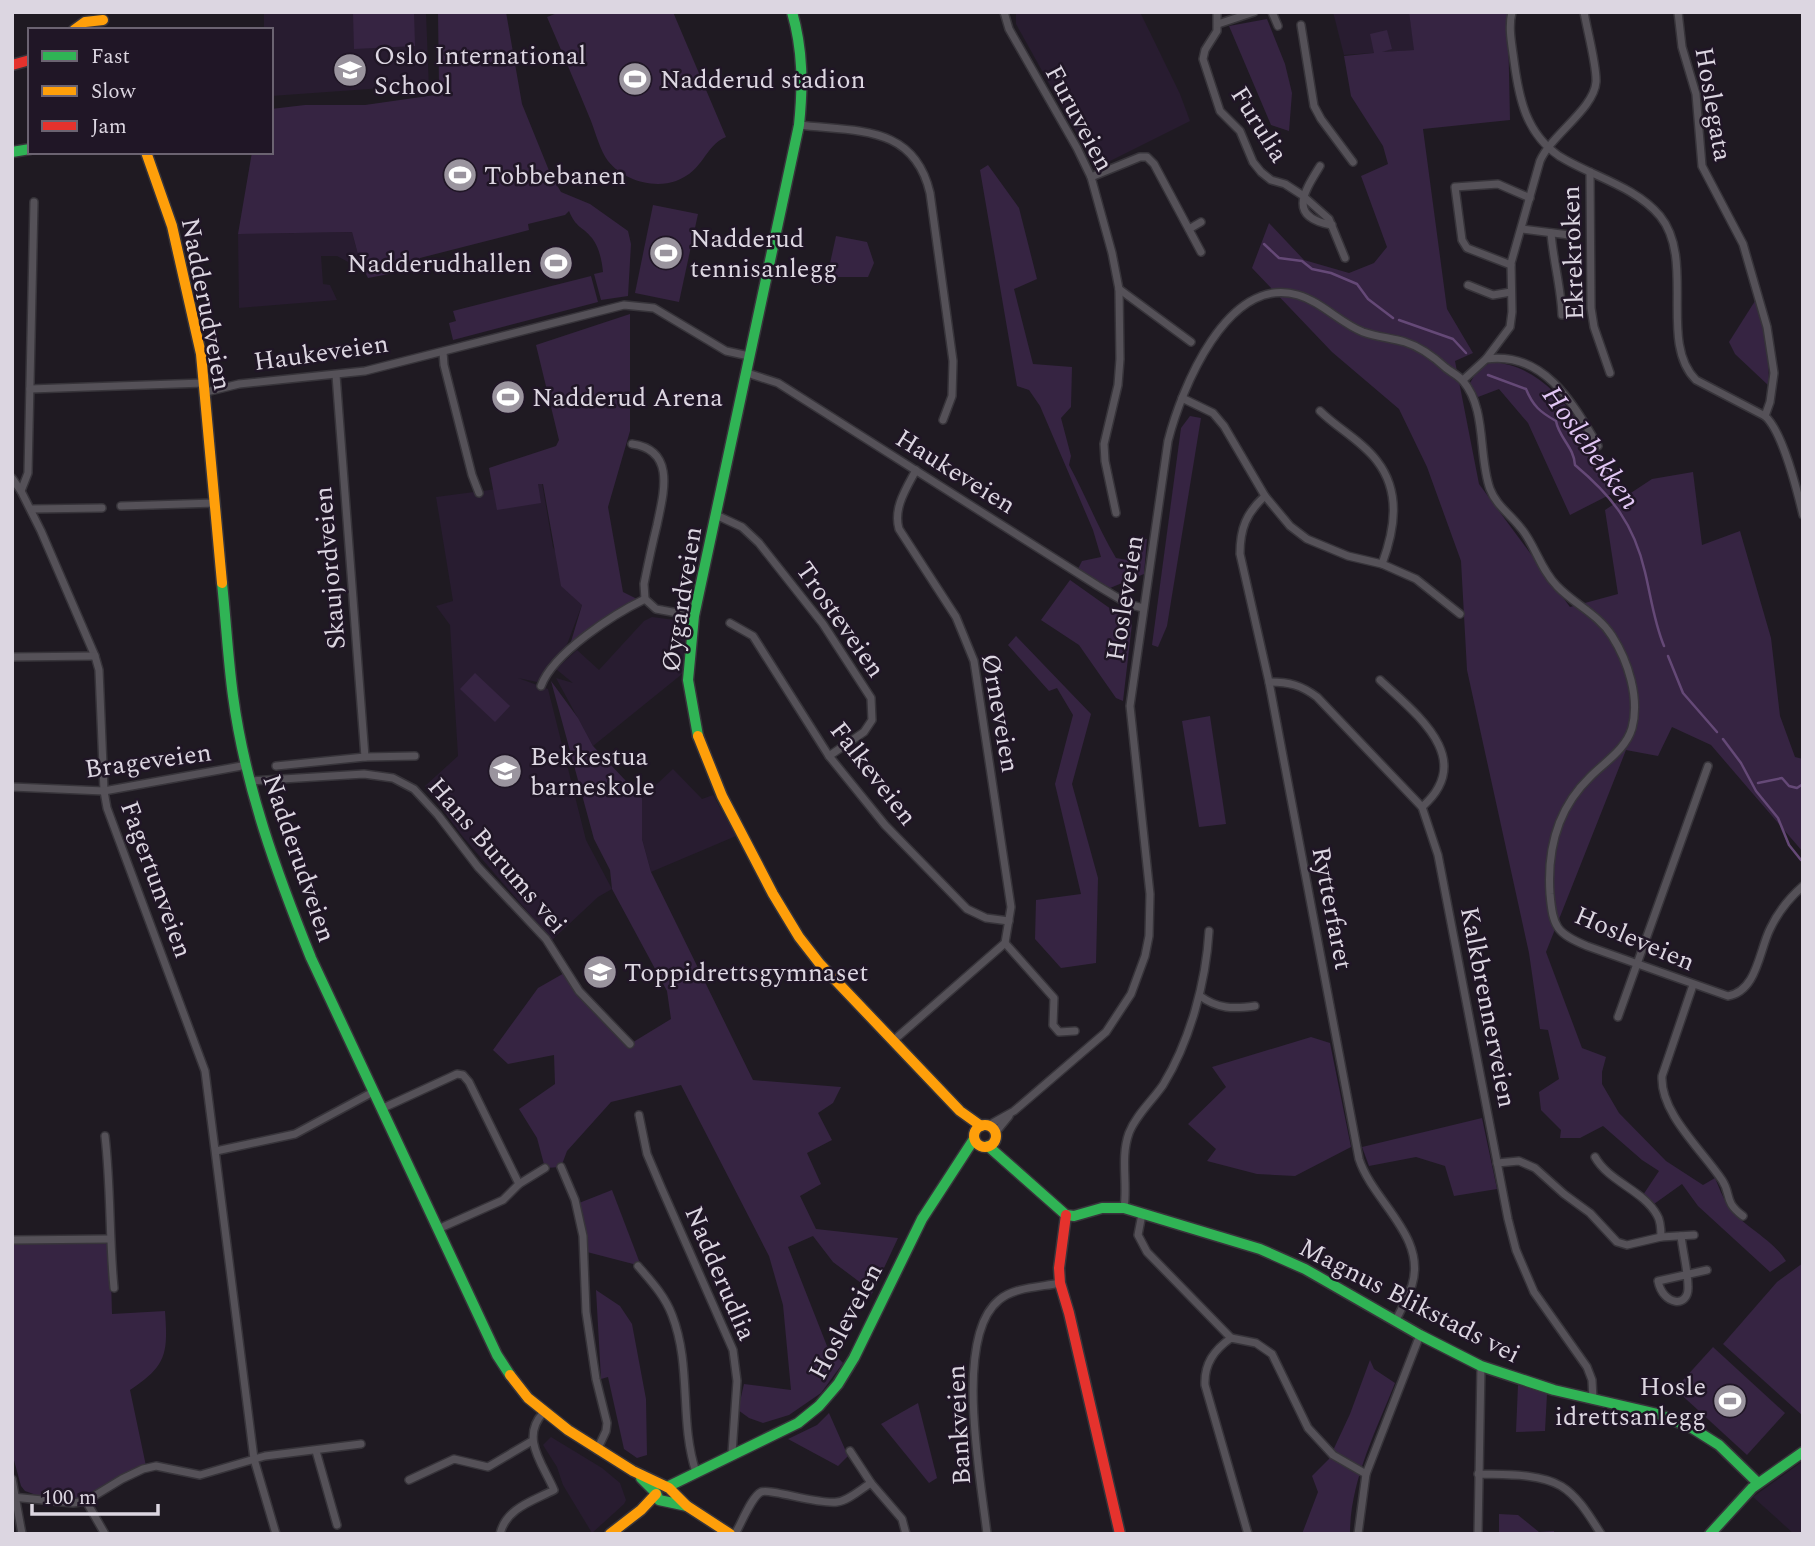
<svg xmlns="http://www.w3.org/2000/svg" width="1815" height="1546" font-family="Spectral,serif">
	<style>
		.built { fill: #281c30 }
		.green { fill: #362442 }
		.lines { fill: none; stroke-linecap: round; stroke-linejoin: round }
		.stream { stroke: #654977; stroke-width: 2.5 }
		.street-casing { stroke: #37343a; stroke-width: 10 }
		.fast-casing { stroke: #37343a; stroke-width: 13 }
		.slow-casing { stroke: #37343a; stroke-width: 13 }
		.jam-casing { stroke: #37343a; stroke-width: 13 }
		.street { stroke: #555158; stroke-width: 7 }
		.fast { stroke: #30b455; stroke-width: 10 }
		.slow { stroke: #ff9f0a; stroke-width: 10 }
		.jam { stroke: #e5322d; stroke-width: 10 }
		.labels { text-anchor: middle; stroke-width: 5; stroke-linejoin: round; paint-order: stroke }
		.poi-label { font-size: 26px; fill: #dcd6e1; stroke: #201626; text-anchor: start }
		.street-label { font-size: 26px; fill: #dcd6e1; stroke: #201626 }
		.water-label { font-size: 28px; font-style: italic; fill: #e2c7f5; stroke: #201626 }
	</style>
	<rect width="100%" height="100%" fill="#1f1a22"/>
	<!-- built -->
	<g class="built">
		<polygon points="264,12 426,12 429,89 383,88 271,96 271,30 264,30"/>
		<polygon points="1016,12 1140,12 1180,94 1190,121 1096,168 1016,24"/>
		<polygon points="1333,12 1409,12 1415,50 1344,55"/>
		<polygon points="352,232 360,262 352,264 337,256 321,256 323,284 330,285 337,300 239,308 238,234"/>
		<polygon points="542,483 553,547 582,605 563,655 537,682 518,678 548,689 586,840 612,889 598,897 552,940 463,837 425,786 458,756 450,625 436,606 453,601 436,497"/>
		<polygon points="652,617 691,622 687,670 593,746 556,678 573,683 556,669 577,650 599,670 644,621"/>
		<polygon points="673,769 702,799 713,795 736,836 651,872 642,839 642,798"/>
		<polygon points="551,1437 602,1468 620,1483 626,1500 624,1504 592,1533 563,1485 557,1467 543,1445"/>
		<polygon points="1803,1461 1803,1534 1794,1534 1753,1497"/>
	</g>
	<!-- green -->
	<g class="green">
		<polygon points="353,12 414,12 415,46 354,49"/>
		<path d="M438 12H506L522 104 550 173 561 192 590 204 628 231 631 244 628 296 601 300 594 274 603 272C602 261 599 247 592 238 582 226 576 228 569 211L565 215 528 224 529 230 420 258 421 268 368 278 360 262 352 232 238 234 252 152H271V109L305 105H365L442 94 439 88Z"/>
		<path d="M560 12H673L726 137C704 146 705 170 676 181 653 189 623 180 608 161 600 150 596 134 591 121 577 87 562 52 547 17Z"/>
		<path d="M1409 12H1512L1508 26 1510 120 1423 129 1447 309 1473 353 1455 361 1479 484 1570 607 1618 594 1605 510 1652 479 1693 472 1702 545 1740 531 1771 638 1780 716 1795 757 1803 759V852L1711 745 1672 727 1658 756 1626 750 1546 952 1582 1048 1606 1057 1602 1072V1084L1619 1113 1666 1161 1703 1185 1715 1178C1719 1187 1722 1196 1727 1204 1742 1227 1771 1237 1786 1261L1770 1272 1698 1206 1682 1184 1654 1204 1643 1195 1659 1171 1642 1160 1603 1126 1580 1138H1560L1561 1130 1541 1110 1539 1092 1559 1079 1548 1030 1540 1029 1529 953 1467 670 1461 561 1427 467 1399 409 1332 352 1252 268 1269 223 1304 260 1349 273 1374 263 1387 247 1361 176 1388 164 1383 146 1351 96 1344 56 1374 53 1370 34 1387 30 1392 49 1382 52 1414 50Z"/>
		<polygon points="1267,19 1285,64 1292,93 1289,131 1271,125 1229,26"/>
		<path d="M988 165 1019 208 1037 279 1014 289 1033 364 1072 367 1071 407 1061 418 1071 456 1069 465C1086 496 1098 528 1116 558L1133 561 1138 540 1147 539 1144 574 1110 588 1078 569 1082 561 1101 557 1093 530 1040 406 1029 390 1017 386 980 170Z"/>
		<polygon points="653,205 698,214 679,302 635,293"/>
		<polygon points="836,236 867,242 874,263 868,277 827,277"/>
		<polygon points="591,276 598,302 453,340 449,323 456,321 453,311"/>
		<polygon points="1755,301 1768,341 1769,386 1735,354 1729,342"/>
		<polygon points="630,314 630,431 608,507 623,592 639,600 581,634 570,645 582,605 561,586 543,484 538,484 541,503 497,510 489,468 556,446 559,440 536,345"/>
		<path d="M1491 362C1558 366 1588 440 1619 490L1570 515 1528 423 1499 389 1478 397 1470 383 1477 371Z"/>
		<polygon points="1190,416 1201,418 1167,626 1158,647 1152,645 1181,428"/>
		<polygon points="1070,580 1132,624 1123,701 1116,698 1079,645 1041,620"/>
		<polygon points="1016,636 1091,714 1072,784 1098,878 1096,963 1061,968 1035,939 1036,900 1081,894 1055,784 1073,715 1057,688 1049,691 1008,645"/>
		<polygon points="475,673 510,706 495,722 460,689"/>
		<polygon points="551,681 578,718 593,746 642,798 642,839 651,872 753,1080 841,1087 833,1103 818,1113 832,1140 807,1153 821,1184 800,1196 816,1229 898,1238 870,1298 861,1283 833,1262 813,1236 788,1247 827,1346 843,1363 821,1393 789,1415 763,1423 749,1418 738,1410 744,1384 791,1390 783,1305 769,1256 681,1085 611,1102 567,1151 561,1167 545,1168 537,1138 519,1109 555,1084 554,1055 508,1064 493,1050 538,988 566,972 630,1044 671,1019 667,991 612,889 610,870 594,839"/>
		<polygon points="1210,716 1226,824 1199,827 1182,721"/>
		<polygon points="1311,1037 1330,1043 1351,1147 1295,1176 1257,1174 1207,1161 1216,1149 1188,1124 1226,1087 1212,1067"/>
		<polygon points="1482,1118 1497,1189 1454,1196 1445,1166 1416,1157 1369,1166 1362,1147"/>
		<polygon points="612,1190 641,1266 587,1252 579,1203"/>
		<path d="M110 1242 112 1314 165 1311C168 1353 167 1366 130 1390L146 1466 85 1499 39 1496 25 1491 21 1486 12 1453V1244Z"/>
		<polygon points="1803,1263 1803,1416 1723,1344 1777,1282"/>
		<polygon points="596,1290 620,1306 632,1324 646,1399 647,1455 637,1458 624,1449 608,1377 601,1379"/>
		<polygon points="1713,1347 1785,1413 1747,1455 1675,1389"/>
		<path d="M1370 1360 1374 1369 1395 1383C1376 1431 1350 1481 1350 1534H1302L1318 1492 1312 1476 1329 1459 1350 1414Z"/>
		<polygon points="1518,1385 1547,1394 1545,1431 1516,1432"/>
		<polygon points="918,1403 937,1478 929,1483 881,1424"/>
		<polygon points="829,1413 848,1456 838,1466 788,1439 817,1425"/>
		<polygon points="1499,1514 1518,1515 1539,1532 1554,1531 1554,1534 1499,1534"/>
	</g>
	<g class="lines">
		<!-- stream -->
		<g class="stream">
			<polyline points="1264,244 1279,258 1302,261 1312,269 1331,273 1357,284 1368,299 1393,318"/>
			<polyline points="1399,320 1453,339 1466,353"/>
			<path d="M1488 375 1526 389C1533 406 1540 412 1556 421 1559 438 1574 447 1575 465 1612 496 1634 524 1645 572 1651 597 1654 622 1664 646"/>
			<polyline points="1668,656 1683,693 1717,732"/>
			<polyline points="1723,739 1741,763 1756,791 1778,818 1789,845 1801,860"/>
			<polyline points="1758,783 1782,778 1789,786 1797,788 1803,784"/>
		</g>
		<!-- street casing -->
		<g class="street-casing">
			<g id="street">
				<polyline points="1004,12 1009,29 1077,148 1091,177 1112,253 1119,289 1120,359 1118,385 1104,444 1105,461 1116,513"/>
				<polyline points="1217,12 1217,31 1205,50 1203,59 1220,111 1240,131 1253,162 1261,172 1271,180 1285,184 1302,195 1329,219 1345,258"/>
				<polyline points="1272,12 1278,26"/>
				<path d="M1512 12C1508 28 1512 45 1514 61 1519 99 1526 133 1559 156 1591 176 1635 186 1660 216 1696 260 1658 343 1696 380L1765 416"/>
				<path d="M1678 12 1682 47 1696 94 1702 166 1743 244 1767 327 1774 373 1770 402 1765 416C1783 432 1797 490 1803 515"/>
				<polyline points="1218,24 1254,12"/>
				<polyline points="1301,25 1314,106 1321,119 1353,162"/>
				<path d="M799 125C856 132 914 124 930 193L953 361 952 396 943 420"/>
				<path d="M1320 166C1304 192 1287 217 1332 225"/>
				<polyline points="1590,172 1591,308 1594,327 1610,373"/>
				<polyline points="1091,177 1140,157 1147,157 1154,164 1201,252"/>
				<polyline points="34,202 28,473 21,491 41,531 95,656 99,670 104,791 107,808 205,1071 254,1459 276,1534"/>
				<polyline points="1189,229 1201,222"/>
				<polyline points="1522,229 1569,235"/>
				<path d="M1551 233C1553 260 1561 287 1562 315"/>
				<polyline points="1511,265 1467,248 1462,240 1455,187 1498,184 1530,198"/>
				<polyline points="1468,285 1493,295 1511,292"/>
				<polyline points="1119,289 1191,342"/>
				<polyline points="443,352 444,365 472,475 479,493"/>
				<path d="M1486 359 1510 327 1512 312 1511 263 1540 161C1551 135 1594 109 1596 82 1597 66 1587 30 1584 12"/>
				<polyline points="747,373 778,383 1098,586 1128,604 1143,608"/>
				<polyline points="336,375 365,757"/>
				<path d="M1463 380 1486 359C1544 351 1573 403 1598 446"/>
				<polyline points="30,389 204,383"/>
				<polyline points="206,392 239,384 365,371 624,305 654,308 726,351 749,356"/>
				<polyline points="1182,398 1213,413 1224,426 1265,496 1290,526 1307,539 1348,556 1382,564 1416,579 1460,614"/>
				<path d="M1320 411C1337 428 1362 441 1377 461 1401 492 1395 529 1382 564"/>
				<path d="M632 444C677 450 663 495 657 525 652 545 648 564 644 584L645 599"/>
				<polyline points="12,478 21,491"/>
				<path d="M1265 496C1246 513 1240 529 1240 554L1269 682 1359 1159C1373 1202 1427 1236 1412 1285 1408 1297 1402 1308 1396 1320"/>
				<polyline points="121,506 215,503"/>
				<polyline points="31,509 102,508"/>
				<polyline points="716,515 742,527 759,543 823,624 871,698 872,720 864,732 829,756"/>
				<polyline points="730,623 753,636 829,756 885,825 967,909 986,918 1009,921"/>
				<polyline points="12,657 95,656"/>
				<path d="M1380 680C1416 714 1477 759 1422 807"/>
				<path d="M1269 682C1289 682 1301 685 1317 697L1422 807 1438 855 1508 1219 1516 1250 1534 1292 1587 1367 1592 1380 1593 1400"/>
				<path d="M541 686C553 653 614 614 645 599L656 609 694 616"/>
				<polyline points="276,766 365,757 415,756"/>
				<polyline points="251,781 364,774 393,778 414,789 438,815 478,867 546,939 579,991 630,1044"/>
				<polyline points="12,787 104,791 247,765"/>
				<polyline points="1005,943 1054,998 1053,1025 1059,1032 1075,1031"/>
				<path d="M1693 985 1662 1076C1660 1113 1702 1150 1722 1180 1732 1195 1723 1201 1743 1216"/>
				<path d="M1200 996C1218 1009 1233 1009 1255 1006"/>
				<polyline points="1618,1017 1708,766"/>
				<path d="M894 1040 1005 943 1011 907 974 661 956 617 899 529C893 508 906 489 916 470"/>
				<polyline points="381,1109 457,1074 463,1075 469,1082 519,1184"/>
				<polyline points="639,1115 647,1154 661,1187 733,1350 737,1381 732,1453"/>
				<path d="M987 1126 1014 1111 1106 1032 1131 994 1145 956 1149 936 1150 894 1130 706 1168 441C1181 390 1227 274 1298 295 1322 302 1340 323 1363 332 1377 337 1392 338 1405 342 1421 347 1434 357 1446 368 1451 372 1459 376 1463 381 1487 409 1478 456 1490 489 1496 505 1510 514 1520 527 1535 544 1540 569 1557 586 1574 604 1598 614 1612 636 1628 661 1640 698 1632 728 1626 749 1605 762 1590 777 1558 808 1547 850 1550 894 1553 927 1556 933 1587 946L1728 996C1757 991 1759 951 1770 929 1778 912 1788 899 1803 886"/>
				<polyline points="995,1133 1009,1116"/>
				<path d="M105 1136C111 1187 109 1237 114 1288"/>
				<polyline points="216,1151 295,1134 373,1092"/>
				<path d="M1595 1157C1609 1182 1643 1190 1657 1215 1661 1221 1661 1230 1661 1237"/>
				<polyline points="1497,1163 1519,1161 1535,1168 1564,1194 1590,1213 1617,1242 1627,1245 1661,1237 1694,1235"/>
				<polyline points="561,1167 575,1200 583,1236 586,1312 596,1379 607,1423 606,1431 597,1450"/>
				<path d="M1124 1208C1128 1184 1120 1158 1129 1133 1136 1115 1152 1101 1163 1085 1190 1041 1206 982 1209 931"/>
				<polyline points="1142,1214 1138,1235 1147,1252 1231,1338"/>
				<polyline points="438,1229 503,1200 519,1184 545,1168"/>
				<path d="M1681 1236C1683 1253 1688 1271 1688 1287 1689 1308 1663 1306 1658 1281L1707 1270"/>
				<polyline points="12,1240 109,1239"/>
				<path d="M638 1266C651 1281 665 1296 672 1315 692 1366 679 1421 696 1472"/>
				<polyline points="316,1451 337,1525"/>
				<polyline points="850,1451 871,1483 902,1519 906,1534"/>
				<path d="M1478 1474C1504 1475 1538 1473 1561 1486 1579 1497 1590 1517 1601 1534"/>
				<polyline points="12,1479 22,1534"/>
				<polyline points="409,1480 454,1459 488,1467 532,1441"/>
				<polyline points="12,1497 73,1503 86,1501 122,1479 143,1469 156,1466 200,1475 265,1456 361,1444"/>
				<polyline points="86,1501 105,1534"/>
				<path d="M500 1534C506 1508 533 1501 554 1490 543 1464 520 1438 543 1413"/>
				<path d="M735 1534C741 1524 752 1496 761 1492 769 1488 819 1505 837 1502 848 1501 861 1489 871 1483"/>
				<path d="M987 1534C981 1480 953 1337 999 1300 1014 1287 1041 1287 1060 1283"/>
				<path d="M1248 1534 1205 1385C1204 1364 1214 1350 1231 1338L1256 1343 1272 1354 1308 1428 1333 1455 1366 1474"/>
				<polyline points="1358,1534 1366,1474 1420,1335"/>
				<polyline points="1478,1534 1481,1366"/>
			</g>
		</g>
		<!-- fast casing -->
		<g class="fast-casing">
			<g id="fast">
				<polyline points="12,152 30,149"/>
				<path d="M222 583C226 621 228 659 233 696 245 786 277 874 311 958L497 1355 510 1375"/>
				<path d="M698 736 688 680 694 616 799 125C803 86 803 50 792 12"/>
				<polyline points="988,1146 1066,1215"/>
				<polyline points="1066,1215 1074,1216 1102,1208 1124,1208 1260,1249 1305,1269 1420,1335 1481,1366 1554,1390 1658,1414 1692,1428 1719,1445 1758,1483"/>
				<polyline points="641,1478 656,1493 659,1500 687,1506"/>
				<polyline points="667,1487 798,1423 819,1406 838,1384 854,1358 922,1219 974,1139"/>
				<polyline points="1710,1534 1752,1488 1803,1452"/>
			</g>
		</g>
		<!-- slow casing -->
		<g class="slow-casing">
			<g id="slow">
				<polyline points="74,30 85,22 103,20"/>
				<polyline points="146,152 172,226 201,354 222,583"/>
				<polyline points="698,736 722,796 773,894 799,937 820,964 960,1111 981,1126"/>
				<circle cx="985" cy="1136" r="11"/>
				<polyline points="510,1375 528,1398 568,1430 633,1471 669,1488 687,1506 730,1534"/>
				<polyline points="610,1534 641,1510 656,1494"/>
			</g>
		</g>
		<!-- jam casing -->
		<g class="jam-casing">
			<g id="jam">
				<polyline points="12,65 30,60"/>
				<polyline points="1066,1215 1059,1268 1060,1283 1069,1313 1120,1534"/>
			</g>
		</g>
		<!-- street -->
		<use href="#street" class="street"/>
		<!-- fast -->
		<use href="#fast" class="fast"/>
		<!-- slow -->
		<use href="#slow" class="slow"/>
		<!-- jam -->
		<use href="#jam" class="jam"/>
	</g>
	<!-- icons -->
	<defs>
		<g id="school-disc" transform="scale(1.75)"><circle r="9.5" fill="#9a949e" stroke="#201626"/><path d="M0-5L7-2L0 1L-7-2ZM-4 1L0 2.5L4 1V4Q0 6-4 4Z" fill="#fff"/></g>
		<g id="stadium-disc" transform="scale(1.75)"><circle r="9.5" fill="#9a949e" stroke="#201626"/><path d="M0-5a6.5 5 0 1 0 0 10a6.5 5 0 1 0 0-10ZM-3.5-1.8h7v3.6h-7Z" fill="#fff"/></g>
		<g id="university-disc" transform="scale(1.75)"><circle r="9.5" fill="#9a949e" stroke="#201626"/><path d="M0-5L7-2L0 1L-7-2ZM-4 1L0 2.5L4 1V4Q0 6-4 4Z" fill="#fff"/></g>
	</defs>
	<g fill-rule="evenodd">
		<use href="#school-disc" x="350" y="70"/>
		<use href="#stadium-disc" x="635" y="79"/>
		<use href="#stadium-disc" x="460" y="175"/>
		<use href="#stadium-disc" x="666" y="253"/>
		<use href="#stadium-disc" x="556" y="263"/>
		<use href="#stadium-disc" x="508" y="397"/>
		<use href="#school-disc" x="505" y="771"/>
		<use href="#university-disc" x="600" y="972"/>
		<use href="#stadium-disc" x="1730" y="1401"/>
	</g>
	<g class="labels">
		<!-- poi labels -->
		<g class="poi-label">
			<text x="374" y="64">Oslo International<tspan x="374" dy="30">School</tspan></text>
			<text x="660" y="88">Nadderud stadion</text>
			<text x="484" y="184">Tobbebanen</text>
			<text x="690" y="247">Nadderud<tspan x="690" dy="30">tennisanlegg</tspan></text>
			<text x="532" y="272" text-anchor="end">Nadderudhallen</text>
			<text x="532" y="406">Nadderud Arena</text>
			<text x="530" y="765">Bekkestua<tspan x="530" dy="30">barneskole</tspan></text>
			<text x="624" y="981">Toppidrettsgymnaset</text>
			<text x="1706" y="1395" text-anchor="end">Hosle<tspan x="1706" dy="30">idrettsanlegg</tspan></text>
		</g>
		<!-- street labels -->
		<g class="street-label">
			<text transform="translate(1714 104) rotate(80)" y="9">Hoslegata</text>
			<text transform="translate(1080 118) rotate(62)" y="9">Furuveien</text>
			<text transform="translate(1260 124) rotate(58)" y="9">Furulia</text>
			<text transform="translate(1572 253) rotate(-92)" y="9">Ekrekroken</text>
			<text transform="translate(207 304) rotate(79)" y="9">Nadderudveien</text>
			<text transform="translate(321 352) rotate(-8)" y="9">Haukeveien</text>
			<text transform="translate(956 471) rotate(32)" y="9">Haukeveien</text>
			<text transform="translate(329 568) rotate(-95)" y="9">Skaujordveien</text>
			<text transform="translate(1124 598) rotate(-81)" y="9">Hosleveien</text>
			<text transform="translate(681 599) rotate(-81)" y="9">Øygardveien</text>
			<text transform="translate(841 619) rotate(55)" y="9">Trosteveien</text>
			<text transform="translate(1001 713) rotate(80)" y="9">Ørneveien</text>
			<text transform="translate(148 760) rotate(-8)" y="9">Brageveien</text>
			<text transform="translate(874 773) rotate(52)" y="9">Falkeveien</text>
			<text transform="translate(498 855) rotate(49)" y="9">Hans Burums vei</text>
			<text transform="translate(300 858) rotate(71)" y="9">Nadderudveien</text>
			<text transform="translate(157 879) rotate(70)" y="9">Fagertunveien</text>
			<text transform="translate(1333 908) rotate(79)" y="9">Rytterfaret</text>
			<text transform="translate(1635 938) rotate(23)" y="9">Hosleveien</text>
			<text transform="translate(1489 1007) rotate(79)" y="9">Kalkbrennerveien</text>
			<text transform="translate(721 1273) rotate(67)" y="9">Nadderudlia</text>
			<text transform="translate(1410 1300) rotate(27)" y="9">Magnus Blikstads vei</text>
			<text transform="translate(845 1321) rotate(-62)" y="9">Hosleveien</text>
			<text transform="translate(958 1425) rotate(-93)" y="9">Bankveien</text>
		</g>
		<!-- water labels -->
		<g class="water-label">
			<text transform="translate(1592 447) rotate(54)" y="10">Hoslebekken</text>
		</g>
	</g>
	<!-- border -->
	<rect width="1815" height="1546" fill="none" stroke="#dcd6e1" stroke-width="28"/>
	<!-- legend -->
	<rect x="28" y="28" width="245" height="126" fill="#201626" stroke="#6b6371" stroke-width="2"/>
	<rect x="42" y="51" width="35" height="10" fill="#30b455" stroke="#6b6371" stroke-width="2"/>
	<text x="91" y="63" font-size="21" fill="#dcd6e1">Fast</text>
	<rect x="42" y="86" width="35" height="10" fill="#ff9f0a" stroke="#6b6371" stroke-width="2"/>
	<text x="91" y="98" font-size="21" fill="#dcd6e1">Slow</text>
	<rect x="42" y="121" width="35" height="10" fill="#e5322d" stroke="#6b6371" stroke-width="2"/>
	<text x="91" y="133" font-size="21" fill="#dcd6e1">Jam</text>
	<!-- scale -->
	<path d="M32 1504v10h126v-10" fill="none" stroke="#dcd6e1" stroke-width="3.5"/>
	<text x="42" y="1504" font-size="21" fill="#dcd6e1" stroke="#201626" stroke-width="5" paint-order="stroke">100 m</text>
</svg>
